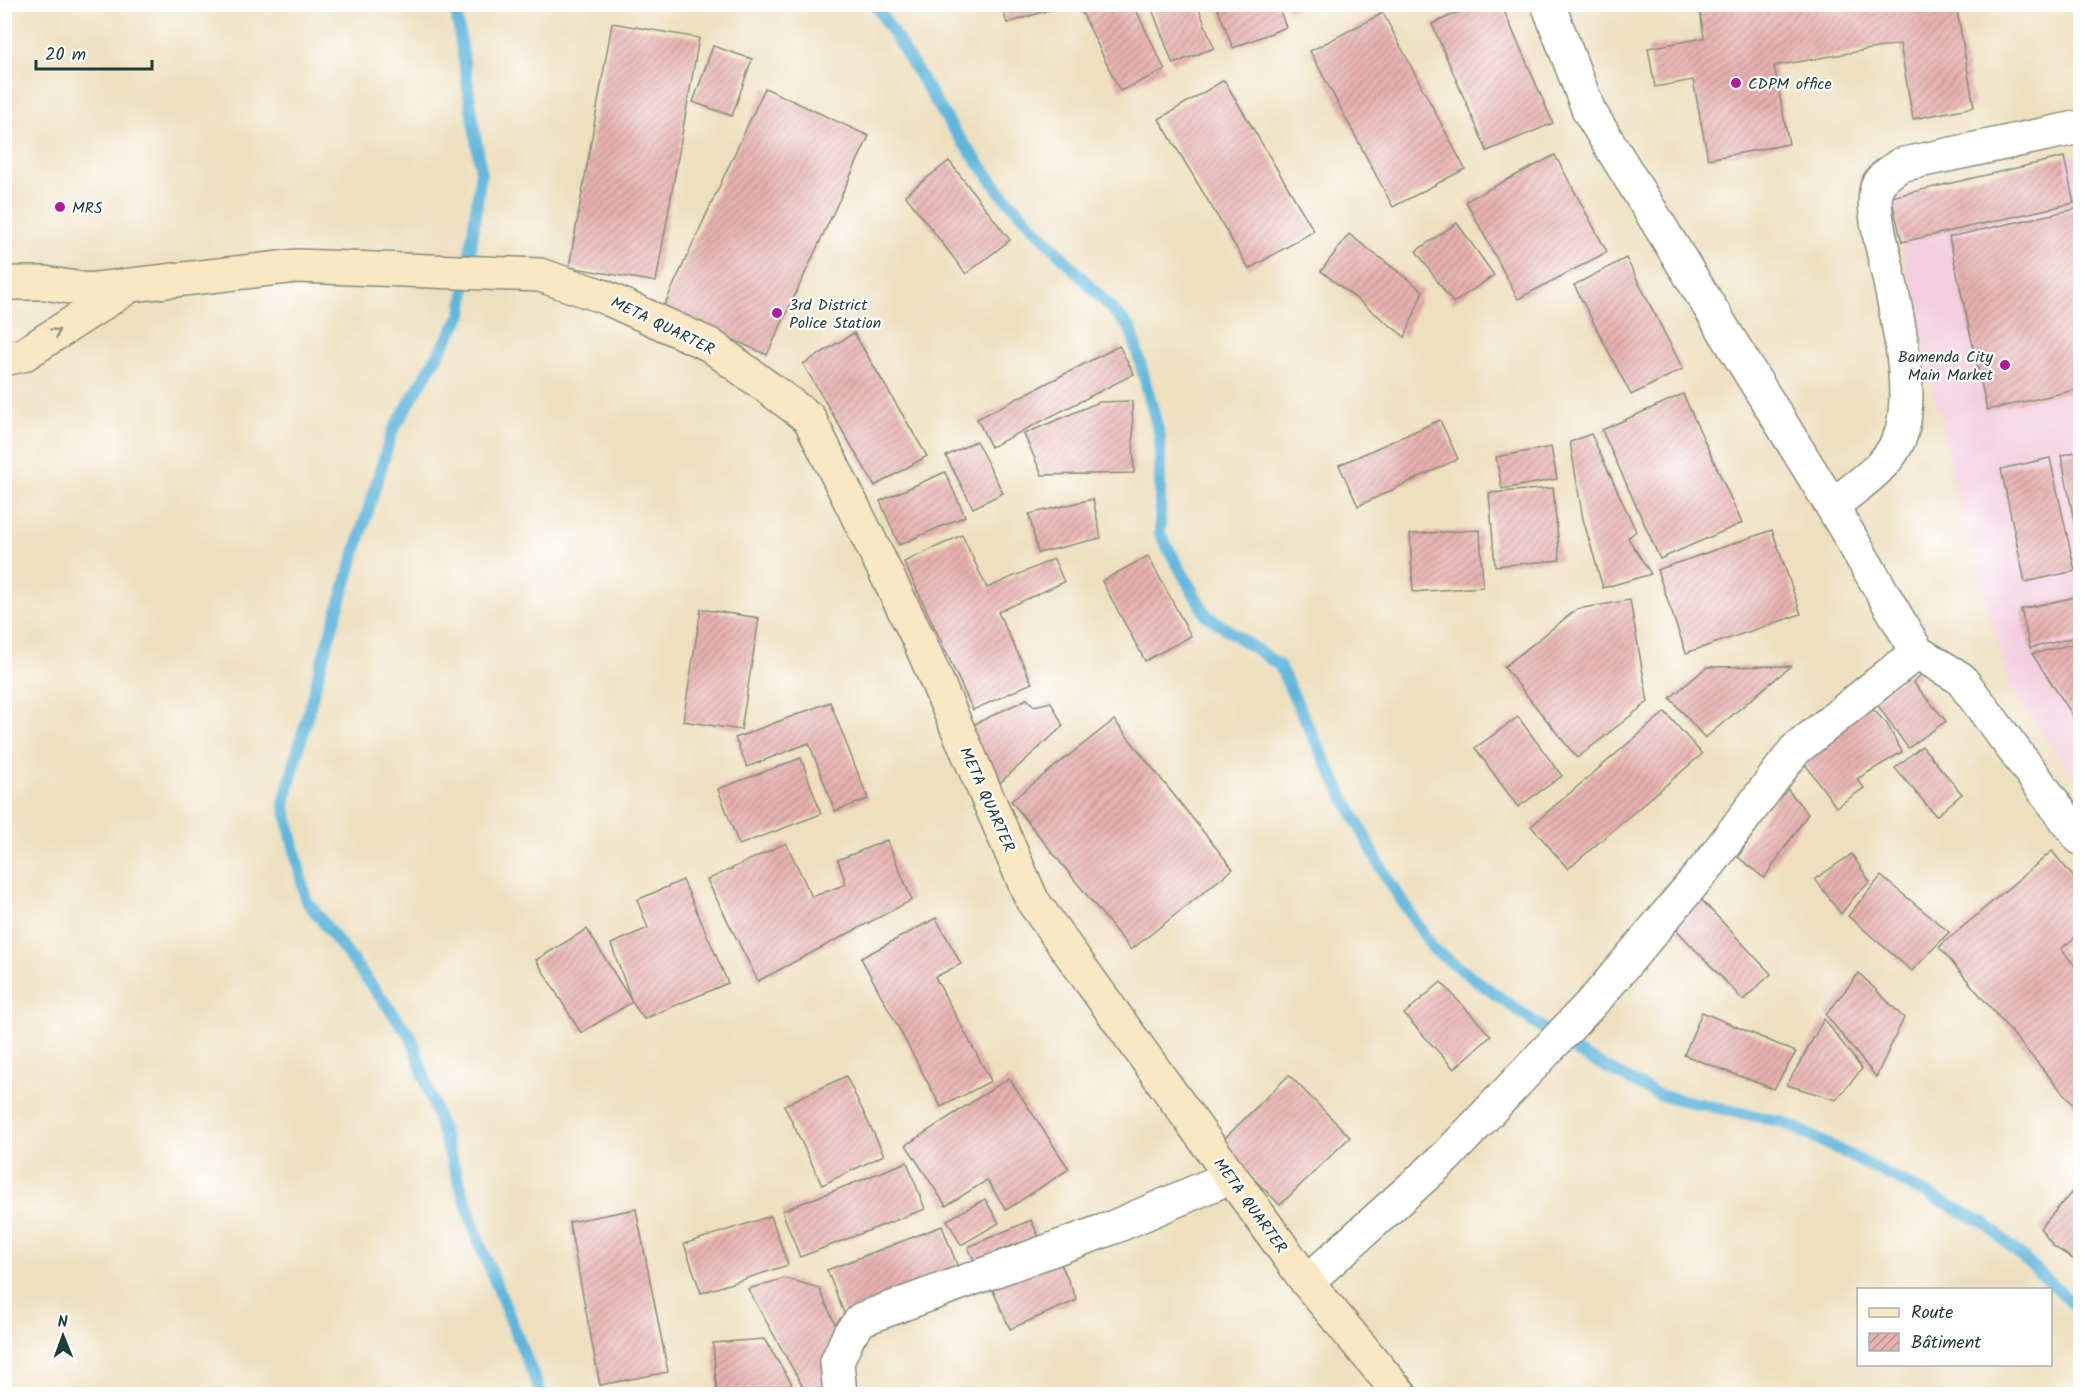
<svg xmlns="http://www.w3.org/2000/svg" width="2085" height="1399" font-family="Kalam,sans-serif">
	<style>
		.built { fill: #f3cfe0 }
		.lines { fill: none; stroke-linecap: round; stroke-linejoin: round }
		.stream { stroke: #5eb6db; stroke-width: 12 }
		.building { fill: url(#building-hatch) }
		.minor-casing { stroke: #868e7a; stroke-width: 36 }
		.secondary-casing { stroke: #868e7a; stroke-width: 36 }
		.minor { stroke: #fff; stroke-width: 33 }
		.secondary { stroke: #fae7c3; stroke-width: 33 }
		.oneway { stroke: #8c927c }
		.poi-dot { fill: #b5179e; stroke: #fff; stroke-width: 2 }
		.labels { text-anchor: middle; stroke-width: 4.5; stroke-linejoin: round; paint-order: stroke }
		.poi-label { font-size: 16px; fill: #1f3d34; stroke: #fff; text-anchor: start }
		.street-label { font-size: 16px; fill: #1f3d34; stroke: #fff }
	</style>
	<defs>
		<pattern id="building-hatch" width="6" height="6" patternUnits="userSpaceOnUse" patternTransform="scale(1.5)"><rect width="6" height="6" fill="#e8b2b0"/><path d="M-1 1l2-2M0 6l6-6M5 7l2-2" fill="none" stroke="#bb9290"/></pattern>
	</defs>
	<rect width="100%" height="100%" fill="#fff"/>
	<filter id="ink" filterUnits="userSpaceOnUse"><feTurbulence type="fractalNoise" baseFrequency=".0167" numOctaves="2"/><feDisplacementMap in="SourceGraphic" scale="12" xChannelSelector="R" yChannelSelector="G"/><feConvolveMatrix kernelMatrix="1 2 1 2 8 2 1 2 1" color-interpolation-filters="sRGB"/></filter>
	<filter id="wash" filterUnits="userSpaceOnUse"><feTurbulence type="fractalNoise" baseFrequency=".008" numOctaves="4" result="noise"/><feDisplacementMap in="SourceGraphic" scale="24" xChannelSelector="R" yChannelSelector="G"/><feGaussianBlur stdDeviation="1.35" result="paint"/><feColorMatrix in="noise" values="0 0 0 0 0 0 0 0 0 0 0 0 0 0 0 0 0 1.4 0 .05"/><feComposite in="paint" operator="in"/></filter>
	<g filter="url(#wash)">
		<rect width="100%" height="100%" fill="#eee0bf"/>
		<!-- built -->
		<polygon class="built" points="2080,154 2080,787 2010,687 1955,488 1891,197"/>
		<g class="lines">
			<!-- stream -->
			<g class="stream">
				<polyline points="455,4 481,172 462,314 392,432 322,661 284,803 306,900 411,1037 479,1242 541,1394"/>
				<polyline points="875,4 953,129 1001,193 1131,329 1160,437 1160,534 1206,615 1279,665 1325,761 1385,875 1434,950 1573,1050 1659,1095 1783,1122 1985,1223 2080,1310"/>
			</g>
		</g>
		<g id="blocks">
			<!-- building -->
			<g class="building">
				<polygon points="1001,4 1066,4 1066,5 1007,23"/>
				<polygon points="1088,4 1133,4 1165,70 1120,91 1080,8"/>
				<polygon points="1150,4 1197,4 1214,48 1173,64"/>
				<polygon points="1216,4 1277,4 1286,27 1233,48"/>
				<polygon points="1286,4 1305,4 1305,5 1288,11"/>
				<polygon points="1477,4 1501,4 1553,123 1487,151 1432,24"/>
				<polygon points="1699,4 1956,4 1974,107 1913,119 1900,44 1774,66 1789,144 1708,159 1693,80 1655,87 1648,48 1704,38"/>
				<polygon points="1383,13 1465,169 1393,207 1310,51"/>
				<polygon points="612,23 699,38 656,282 569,267"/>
				<polygon points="713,46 752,59 732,116 693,102"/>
				<polygon points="1224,80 1314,231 1249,269 1159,119"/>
				<polygon points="765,88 869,136 767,355 663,308"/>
				<polygon points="1555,155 1607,252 1518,299 1466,201"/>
				<polygon points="2064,157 2074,203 1902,242 1891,197"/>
				<polygon points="949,161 1010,240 966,274 905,195"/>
				<polygon points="2080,208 2080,389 1987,410 1949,237"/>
				<polygon points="1457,223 1494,275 1453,303 1416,251"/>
				<polygon points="1349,234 1423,291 1405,337 1321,271"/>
				<polygon points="1626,258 1683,369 1631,395 1574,285"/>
				<polygon points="854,333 927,456 875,486 803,364"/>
				<polygon points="1119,346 1134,374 991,447 977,419"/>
				<polygon points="1683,394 1742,523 1660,559 1602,430"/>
				<polygon points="1132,401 1134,473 1042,475 1024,434 1099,402"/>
				<polygon points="1440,420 1458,459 1358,506 1339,465"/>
				<polygon points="1591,434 1636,531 1628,538 1651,574 1603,588 1583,519 1570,442"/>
				<polygon points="976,441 1003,493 973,508 946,456"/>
				<polygon points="1551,447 1557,479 1502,489 1496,457"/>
				<polygon points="2080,451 2080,546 2079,546 2061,455"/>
				<polygon points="2050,458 2075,571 2025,582 2001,469"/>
				<polygon points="945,472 965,516 899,545 880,501"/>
				<polygon points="1553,488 1560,560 1495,566 1489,493"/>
				<polygon points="1093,499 1101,538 1038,553 1029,514"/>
				<polygon points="1480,530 1483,587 1413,592 1410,534"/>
				<polygon points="1772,530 1801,614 1686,653 1657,570"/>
				<polygon points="962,535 987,588 1054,559 1064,582 998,612 1032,683 973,710 904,562"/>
				<polygon points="1148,556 1191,636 1145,661 1102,581"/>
				<polygon points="2080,596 2080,636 2030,648 2021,609"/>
				<polygon points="1630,600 1648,702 1577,758 1504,667 1577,609"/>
				<polygon points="701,609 759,618 741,730 683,721"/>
				<polygon points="2077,643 2080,648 2080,726 2032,654"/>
				<polygon points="1791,666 1705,738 1670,698 1707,667"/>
				<polygon points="1915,668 1921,675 1913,682 1946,721 1908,748 1874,700"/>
				<polygon points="1027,699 1034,706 1051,702 1063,726 991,791 962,730"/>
				<polygon points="1865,701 1887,724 1902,752 1857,779 1864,788 1836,807 1795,750"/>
				<polygon points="830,702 868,799 835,811 809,743 747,767 735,738"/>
				<polygon points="1665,712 1702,754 1568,869 1531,826"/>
				<polygon points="1518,717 1562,776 1518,807 1475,748"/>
				<polygon points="1114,720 1233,869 1131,950 1011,801"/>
				<polygon points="1922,746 1962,794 1936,816 1895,768"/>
				<polygon points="801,758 821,814 739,845 718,789"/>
				<polygon points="1784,785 1808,814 1764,878 1738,857"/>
				<polygon points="887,840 912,900 758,981 707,880 786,843 812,897 846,884 838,860"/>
				<polygon points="2052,851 2080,885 2080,933 2061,949 2080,972 2080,1113 1939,947"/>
				<polygon points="1852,854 1870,882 1855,896 1841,914 1815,879"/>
				<polygon points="1881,876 1949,932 1912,971 1848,916"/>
				<polygon points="683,880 728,983 644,1019 632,1002 581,1033 536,960 587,929 632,1002 611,944 648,928 637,900"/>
				<polygon points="1698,896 1771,974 1743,1000 1670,923"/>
				<polygon points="936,918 961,964 935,977 991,1081 941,1107 861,958"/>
				<polygon points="1859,973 1904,1018 1876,1077 1826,1015"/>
				<polygon points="1441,982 1491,1036 1454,1069 1404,1014"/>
				<polygon points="1702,1012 1796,1052 1774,1089 1684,1055"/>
				<polygon points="1824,1019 1862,1069 1836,1100 1787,1085"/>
				<polygon points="1289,1075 1350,1137 1280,1205 1219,1144"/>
				<polygon points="846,1076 884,1155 822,1185 784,1105"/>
				<polygon points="1009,1078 1069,1169 1006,1210 987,1180 946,1206 906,1145"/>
				<polygon points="907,1162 925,1209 800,1257 782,1211"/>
				<polygon points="2080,1183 2080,1250 2073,1259 2053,1246 2040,1228"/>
				<polygon points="985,1199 999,1223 961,1245 947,1220"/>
				<polygon points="636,1209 668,1372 600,1385 569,1222"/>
				<polygon points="771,1216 788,1265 701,1293 684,1244"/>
				<polygon points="1031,1220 1041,1242 978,1270 968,1247"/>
				<polygon points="942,1226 959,1270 844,1313 827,1270"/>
				<polygon points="1058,1257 1077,1300 1010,1329 991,1286"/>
				<polygon points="785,1278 819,1288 839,1333 829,1394 807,1394 748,1289"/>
				<polygon points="764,1339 791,1382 792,1394 717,1394 713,1343"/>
			</g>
		</g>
	</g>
	<g filter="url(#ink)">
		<use href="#blocks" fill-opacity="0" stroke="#868e7a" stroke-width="1.5"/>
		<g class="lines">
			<!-- minor casing -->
			<g class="minor-casing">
				<g id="minor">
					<polyline points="1548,4 1589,111 1832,506 1917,652 1960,678 2080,838"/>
					<path d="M1832 506C1856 486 1887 468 1899 439 1918 394 1893 298 1883 250 1879 235 1872 202 1877 187 1880 178 1892 171 1900 165L2080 127"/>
					<polyline points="1307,1282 1447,1156 1600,994 1710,863 1795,750 1917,652"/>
					<polyline points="840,1394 837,1362 849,1335 862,1319 1114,1227 1230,1177"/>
				</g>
			</g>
			<!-- secondary casing -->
			<g class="secondary-casing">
				<g id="secondary">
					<polyline points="4,283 45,283 88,290 297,266 540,275 602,296 710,345 809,418 918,638 1032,900 1307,1282 1400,1394"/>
					<polyline points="4,359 23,355 125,289"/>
				</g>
			</g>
			<!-- minor -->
			<use href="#minor" class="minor"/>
			<!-- secondary -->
			<use href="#secondary" class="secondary"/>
		</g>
		<!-- one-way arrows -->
		<defs><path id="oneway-chevron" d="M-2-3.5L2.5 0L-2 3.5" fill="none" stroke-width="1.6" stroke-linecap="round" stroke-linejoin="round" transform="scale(1.5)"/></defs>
		<use class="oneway" href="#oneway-chevron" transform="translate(56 332) rotate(-34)"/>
	</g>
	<!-- markers -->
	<g class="poi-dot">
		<circle cx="1736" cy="83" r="6"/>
		<circle cx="60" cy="207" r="6"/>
		<circle cx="777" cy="313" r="6"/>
		<circle cx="2005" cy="365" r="6"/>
	</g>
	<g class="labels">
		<!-- poi labels -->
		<g class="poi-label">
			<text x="1748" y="89">CDPM office</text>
			<text x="72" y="213">MRS</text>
			<text x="789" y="310">3rd District<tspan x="789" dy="18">Police Station</tspan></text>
			<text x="1993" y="362" text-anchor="end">Bamenda City<tspan x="1993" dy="18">Main Market</tspan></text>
		</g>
		<!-- street labels -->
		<g class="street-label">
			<text transform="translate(663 325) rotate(26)" y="6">META QUARTER</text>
			<text transform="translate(988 799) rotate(66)" y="6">META QUARTER</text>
			<text transform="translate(1251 1205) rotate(54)" y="6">META QUARTER</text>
		</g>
	</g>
	<!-- margin -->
	<rect width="2085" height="1399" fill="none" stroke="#fff" stroke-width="24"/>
	<!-- legend -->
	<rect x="1857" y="1288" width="195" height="78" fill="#ffffff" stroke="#a5b1ae" stroke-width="1.5"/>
	<rect x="1869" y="1308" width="30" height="9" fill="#fae7c3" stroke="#a5b1ae" stroke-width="1.5"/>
	<text x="1911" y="1318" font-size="18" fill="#1f3d34">Route</text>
	<rect x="1869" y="1333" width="30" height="18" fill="url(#building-hatch)" stroke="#a5b1ae" stroke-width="1.5"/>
	<text x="1911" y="1348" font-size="18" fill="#1f3d34">Bâtiment</text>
	<!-- north arrow -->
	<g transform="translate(63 1336) rotate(359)" stroke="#ffffff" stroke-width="4.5" paint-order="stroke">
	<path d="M0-4.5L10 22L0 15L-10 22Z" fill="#1f3d34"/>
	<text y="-9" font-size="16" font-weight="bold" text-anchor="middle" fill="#1f3d34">N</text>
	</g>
	<!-- scale -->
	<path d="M36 60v9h116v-9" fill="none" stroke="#1f3d34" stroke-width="3"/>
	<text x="45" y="60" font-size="18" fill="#1f3d34" stroke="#ffffff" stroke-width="4.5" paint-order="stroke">20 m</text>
</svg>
